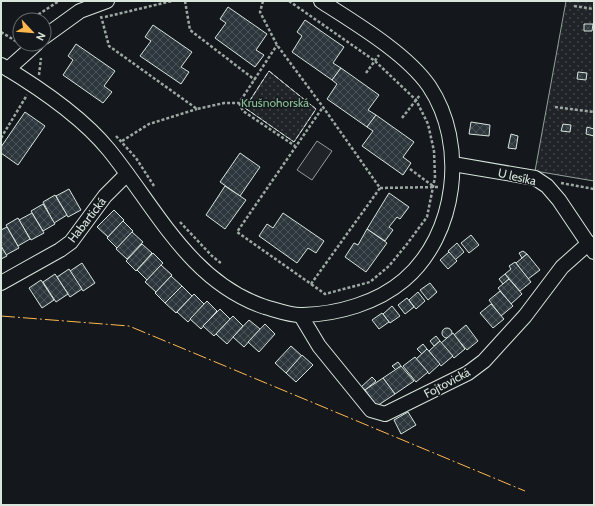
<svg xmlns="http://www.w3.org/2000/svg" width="595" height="506" font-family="Cabin,sans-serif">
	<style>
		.green { fill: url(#green-dots); stroke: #939e99 }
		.pitch { fill: #202428; stroke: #939e99 }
		.building { fill: url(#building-cross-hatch); stroke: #d8e6dc }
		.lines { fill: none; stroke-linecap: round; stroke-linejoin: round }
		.minor-casing { stroke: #d8e6dc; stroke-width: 16 }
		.path { stroke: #9da8a2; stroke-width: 2.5; stroke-dasharray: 3 2; stroke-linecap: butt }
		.minor { stroke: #14181c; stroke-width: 14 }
		.fence { stroke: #d8e6dc; stroke-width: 1; stroke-dasharray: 5 2; stroke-linecap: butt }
		.power { stroke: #ffb74d; stroke-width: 1; stroke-dasharray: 14 3 2 3; stroke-linecap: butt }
		.labels { text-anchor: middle; stroke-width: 3; stroke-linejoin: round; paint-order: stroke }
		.park-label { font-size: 12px; fill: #8ac095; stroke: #14181c }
		.street-label { font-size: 12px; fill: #d8e6dc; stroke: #14181c }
	</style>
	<defs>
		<pattern id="green-dots" width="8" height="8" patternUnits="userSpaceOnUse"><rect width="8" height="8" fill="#202428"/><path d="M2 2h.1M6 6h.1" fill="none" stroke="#404447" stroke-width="1.8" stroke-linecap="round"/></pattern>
		<pattern id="building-cross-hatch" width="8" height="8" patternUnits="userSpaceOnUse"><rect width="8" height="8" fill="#2c363c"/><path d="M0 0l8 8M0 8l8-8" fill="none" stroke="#4a5358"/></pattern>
	</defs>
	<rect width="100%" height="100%" fill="#14181c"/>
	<!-- green -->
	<g class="green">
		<polygon points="566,1 594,1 594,181 535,171"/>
		<polygon points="269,71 316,109 294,142 245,108"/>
	</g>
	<!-- pitch -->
	<polygon class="pitch" points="317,141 332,151 312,180 297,170"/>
	<!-- building -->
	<g class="building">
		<polygon points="228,7 267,34 256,50 264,55 255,67 215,38 226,23 220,19"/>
		<polygon points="305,20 344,47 333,63 341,68 332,80 292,52 302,36 297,32"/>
		<polygon points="584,24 593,24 592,31 584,31"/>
		<polygon points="153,25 192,52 181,67 189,72 181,84 140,56 151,41 145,37"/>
		<polygon points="76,44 115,71 104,86 112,92 103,103 63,75 73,60 68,56"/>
		<polygon points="341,68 379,95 368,110 376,115 367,127 327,99 337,84 332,80"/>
		<polygon points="578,72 587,73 586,80 577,79"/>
		<polygon points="25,112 45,126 18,165 1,153 1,147"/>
		<polygon points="376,115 414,142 403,157 411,163 403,175 362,146 373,131 367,127"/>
		<polygon points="471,122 490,125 489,136 469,134"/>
		<polygon points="563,124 571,125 570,132 561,131"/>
		<polygon points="587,127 594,129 594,136 586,134"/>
		<polygon points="511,134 518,136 516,149 508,148"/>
		<polygon points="240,153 260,167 240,196 220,182"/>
		<polygon points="225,186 246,200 225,229 206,215"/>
		<polygon points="69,189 81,210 68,217 56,196"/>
		<polygon points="389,193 409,207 400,219 397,217 389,227 393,230 385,241 367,229"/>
		<polygon points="55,195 67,215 54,223 43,202"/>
		<polygon points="43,204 55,224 43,231 31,211"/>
		<polygon points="114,210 124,220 108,237 97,227"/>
		<polygon points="32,213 44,233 31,240 19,220"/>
		<polygon points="283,213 324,241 316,253 308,248 297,263 259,236 267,224 273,228"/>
		<polygon points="18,218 30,239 18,246 6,225"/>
		<polygon points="123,221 133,231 117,248 107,238"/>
		<polygon points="7,227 19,248 6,255 1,246 1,230"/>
		<polygon points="367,229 387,243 366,272 345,257 354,243 358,245"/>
		<polygon points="132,232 143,242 127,259 116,249"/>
		<polygon points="471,235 479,245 469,253 461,243"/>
		<polygon points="457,243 464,252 455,260 448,251"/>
		<polygon points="142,244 152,253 136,271 126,261"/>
		<polygon points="1,246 7,256 1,259"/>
		<polygon points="523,251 527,254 522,258 519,253"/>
		<polygon points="449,252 457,261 448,269 440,260"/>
		<polygon points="153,253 163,263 147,280 137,270"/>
		<polygon points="527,254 540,270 528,279 516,263"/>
		<polygon points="515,262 531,282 520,291 505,274 511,269 509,266"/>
		<polygon points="82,263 95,283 83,291 70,271"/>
		<polygon points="161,265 172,275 156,292 145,282"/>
		<polygon points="69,269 82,289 70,297 57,277"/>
		<polygon points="55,274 68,294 56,302 43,282"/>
		<polygon points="505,274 509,279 503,284 499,279"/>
		<polygon points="171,276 182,286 165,303 155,293"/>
		<polygon points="509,279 522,294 511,304 498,288"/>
		<polygon points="41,280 54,300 42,308 29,288"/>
		<polygon points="430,283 437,292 428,300 420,290"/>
		<polygon points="182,286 192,296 176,313 165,303"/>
		<polygon points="500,291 513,306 501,316 489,300"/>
		<polygon points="418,292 425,301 416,309 409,300"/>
		<polygon points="194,294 204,304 188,322 177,312"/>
		<polygon points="407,298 414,307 405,314 398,305"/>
		<polygon points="207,301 217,311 201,329 190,319"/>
		<polygon points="491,304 504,319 493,328 480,313"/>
		<polygon points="392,306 400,316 390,323 383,314"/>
		<polygon points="220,309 230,319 214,336 203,326"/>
		<polygon points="382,313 389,322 379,329 372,320"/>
		<polygon points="233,316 243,326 227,344 216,334"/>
		<polygon points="249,320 260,329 244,347 233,337"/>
		<polygon points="265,324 275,334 259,352 248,342"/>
		<polygon points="466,325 478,341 467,350 454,335"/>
		<circle cx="447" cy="333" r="5"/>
		<polygon points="453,333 465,349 454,358 441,343"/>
		<polygon points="436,336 440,341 434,346 430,341"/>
		<polygon points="440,341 453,356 441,366 429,351"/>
		<polygon points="423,344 427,349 422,354 417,349"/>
		<polygon points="291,346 302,356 286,373 275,363"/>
		<polygon points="427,349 440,364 429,374 416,359"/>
		<polygon points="302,355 313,365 296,382 286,373"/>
		<polygon points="415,357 428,372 416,382 403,366"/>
		<polygon points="398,362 401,366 396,370 392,366"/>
		<polygon points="401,366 414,381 395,394 383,378"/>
		<polygon points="372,377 376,381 365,390 361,387"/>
		<polygon points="383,378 395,394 377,406 365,390"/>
		<polygon points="408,412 416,425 401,434 394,420"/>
	</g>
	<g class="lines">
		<!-- minor casing -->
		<g class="minor-casing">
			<g id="minor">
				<polyline points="44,37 80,11 107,1"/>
				<path d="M1 65C38 87 82 117 109 150 156 208 190 282 265 307 276 310 292 316 303 315 338 314 377 303 404 280 457 235 468 144 429 86 406 53 355 23 321 1"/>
				<polyline points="8,69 36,44"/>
				<polyline points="453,164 535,178 547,186 559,200 594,252"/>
				<polyline points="1,283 60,250 71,242 105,196 127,174"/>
				<polyline points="301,316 319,346 371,410 385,414 468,373 484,361 525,316 562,267 589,243"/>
			</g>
		</g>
		<!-- path -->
		<g class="path">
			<polyline points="185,1 190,30 255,80"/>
			<polyline points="263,1 260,12 277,45 323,107 380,188 311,284 237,232 323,107"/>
			<polyline points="289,1 375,61 416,100 428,124 434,151 435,177 427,217 407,244 389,266 370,282 325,294 311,284"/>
			<polyline points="574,6 594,9"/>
			<polyline points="101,16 109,46 197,109 224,103 239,103 277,45"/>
			<polyline points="105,17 172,1"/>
			<polyline points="30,20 59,1"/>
			<polyline points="1,32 19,43"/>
			<polyline points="366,73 379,55"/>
			<polyline points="39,75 41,58"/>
			<polyline points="239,103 243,111 295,146"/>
			<polyline points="555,107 594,112"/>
			<polyline points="402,118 420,95"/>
			<polyline points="116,136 136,158 154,186"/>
			<polyline points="1,138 27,95"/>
			<polyline points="122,141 149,124 197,109"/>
			<polyline points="410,169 433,186"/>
			<polyline points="561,183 594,189"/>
			<polyline points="380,188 439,187"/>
			<polyline points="180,222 212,256 222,264"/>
		</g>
		<!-- minor -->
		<use href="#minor" class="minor"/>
		<!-- fence -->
		<polygon class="fence" points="269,71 316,109 294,142 245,108"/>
		<!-- power -->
		<polyline class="power" points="1,316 129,326 525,491"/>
	</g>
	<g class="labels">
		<!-- park labels -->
		<g class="park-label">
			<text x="275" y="107">Krušnohorská</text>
		</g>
		<!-- street labels -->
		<g class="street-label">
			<text transform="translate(517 177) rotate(13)" y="4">U lesíka</text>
			<text transform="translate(87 220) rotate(-52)" y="4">Habartická</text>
			<text transform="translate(447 383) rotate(-28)" y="4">Fojtovická</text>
		</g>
	</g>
	<!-- border -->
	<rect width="595" height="506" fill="none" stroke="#d8e6dc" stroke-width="4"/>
	<!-- north arrow -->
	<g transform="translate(32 32) rotate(116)"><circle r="19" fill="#14181c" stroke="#626a69"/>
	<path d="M0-3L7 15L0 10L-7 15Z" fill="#ffb74d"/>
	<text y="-6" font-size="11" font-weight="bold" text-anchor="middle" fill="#d8e6dc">N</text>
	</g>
</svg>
